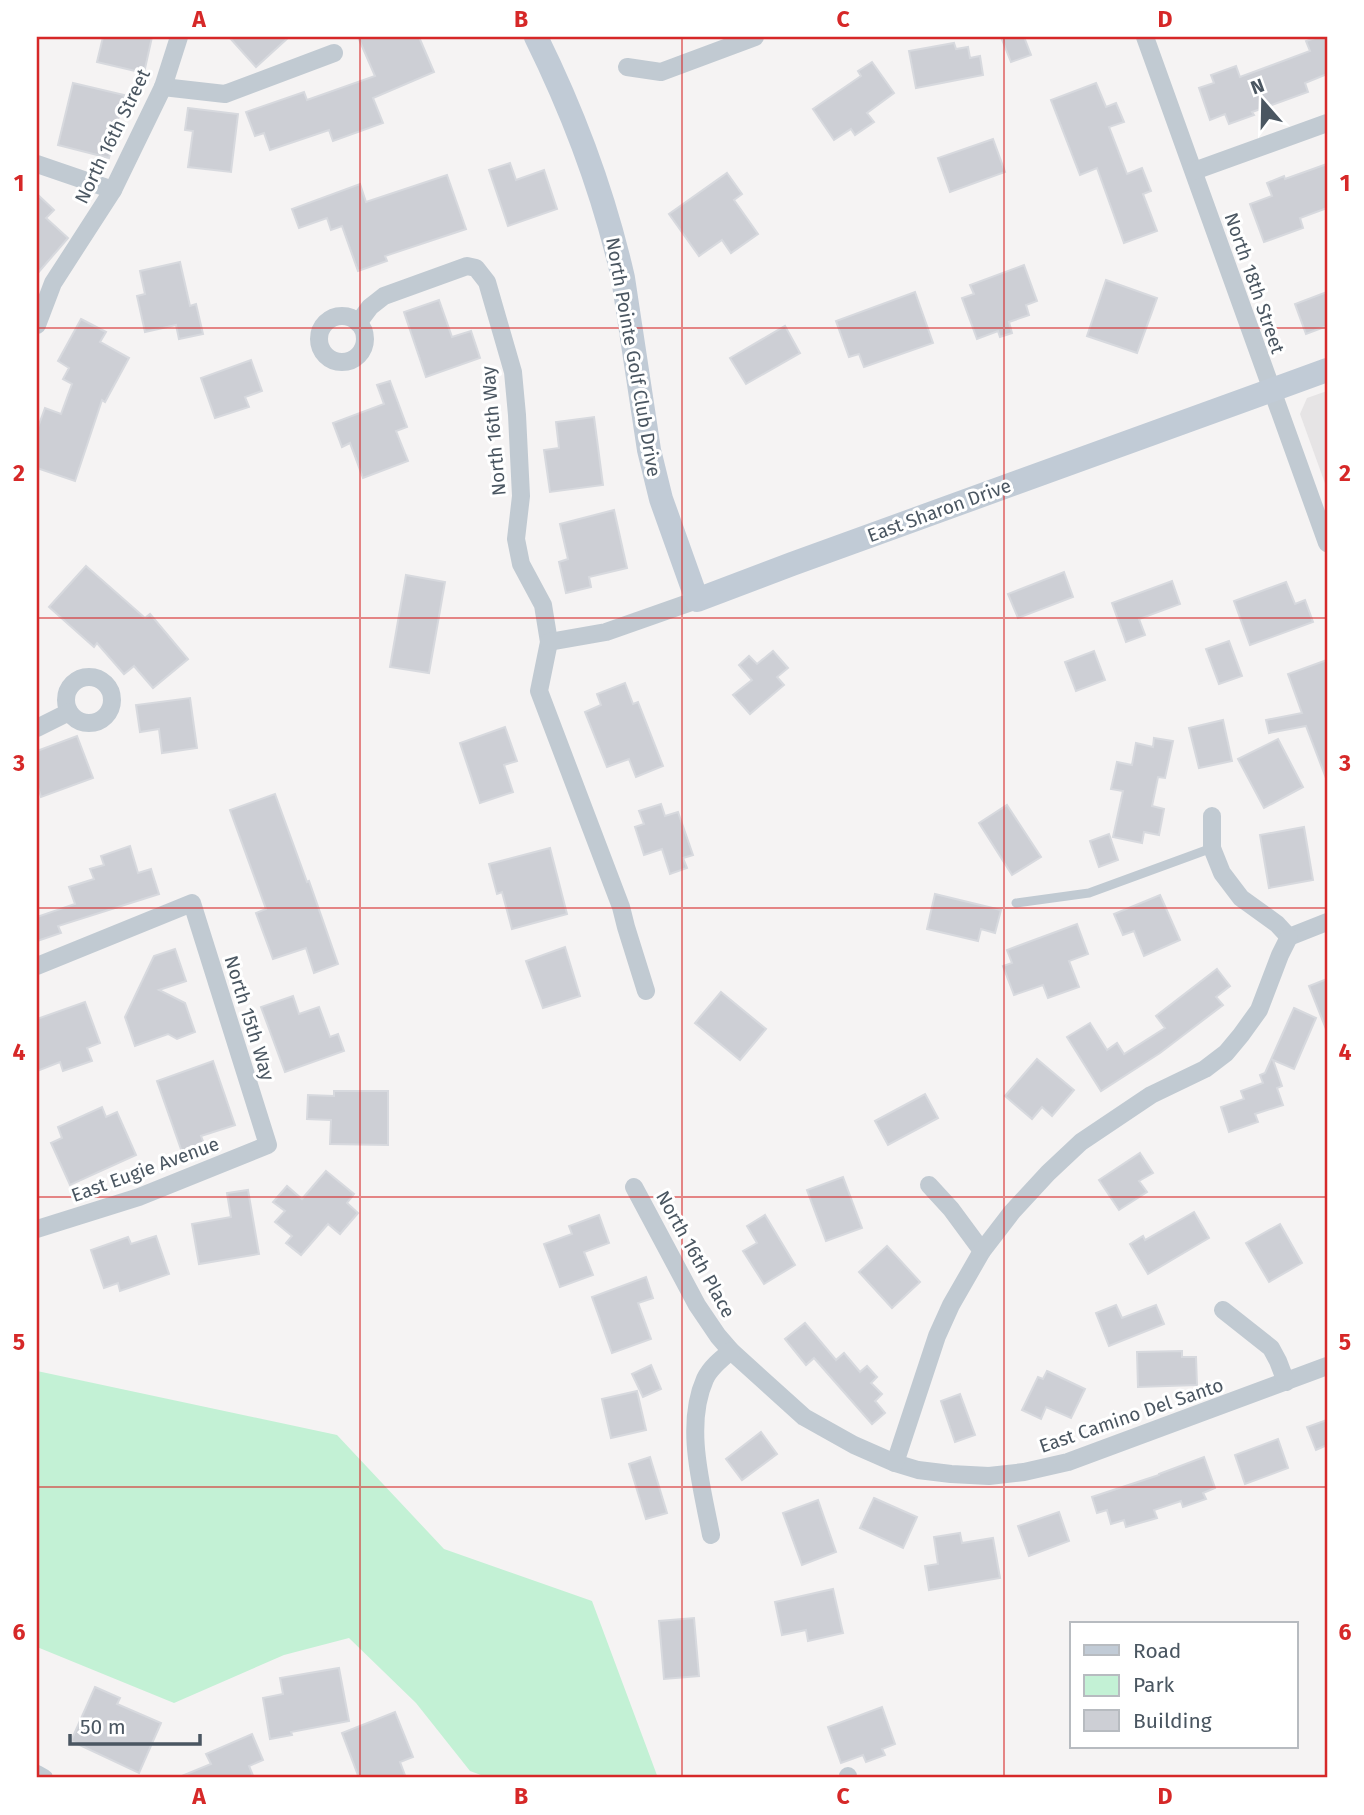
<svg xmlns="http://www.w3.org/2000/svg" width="1364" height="1815" font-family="'Fira Sans',sans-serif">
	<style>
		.education { fill: #e6e4e5 }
		.green { fill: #c3f1d5 }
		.building { fill: #cdcfd5; stroke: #d7d9de; stroke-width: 2 }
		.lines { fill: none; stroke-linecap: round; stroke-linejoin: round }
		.lane { stroke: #c1cad2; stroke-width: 9 }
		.street { stroke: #c1cad2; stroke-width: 18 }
		.secondary { stroke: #c1cbd6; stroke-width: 24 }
		.grid { fill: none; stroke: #d62828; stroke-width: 2; stroke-opacity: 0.55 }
		.labels { text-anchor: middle; stroke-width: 6; stroke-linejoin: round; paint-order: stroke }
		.street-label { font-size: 19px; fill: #4a5661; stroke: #fff }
		.neatline { fill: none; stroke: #d62828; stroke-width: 2.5 }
		.grid-label { font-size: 23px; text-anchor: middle; font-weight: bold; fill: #d62828 }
	</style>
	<rect width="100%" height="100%" fill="#f5f3f3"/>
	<!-- education -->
	<polygon class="education" points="1327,391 1327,489 1300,414 1307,398"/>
	<!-- green -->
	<polygon class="green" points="37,1371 337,1435 444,1549 592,1601 658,1778 489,1778 470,1771 416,1703 349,1638 284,1655 174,1703 37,1647"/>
	<!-- building -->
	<g class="building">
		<polygon points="103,37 152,37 144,73 97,62"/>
		<polygon points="229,37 289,37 256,67"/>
		<polygon points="358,37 419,37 434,72 373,98 383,123 333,141 329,130 270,150 264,133 255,136 246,112 304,92 307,100 375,76"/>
		<polygon points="1001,37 1024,37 1031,55 1011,62"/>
		<polygon points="1318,37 1327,37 1327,74 1305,83 1308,92 1252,112 1254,115 1229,124 1225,114 1210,120 1199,88 1214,83 1211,75 1236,66 1240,77 1310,51 1306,41"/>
		<polygon points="954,43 956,49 968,47 970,58 980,56 983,75 916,88 909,51"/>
		<polygon points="872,62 894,93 867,113 874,122 855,135 851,129 834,140 813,109 861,76 858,71"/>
		<polygon points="73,83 124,95 109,158 58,145"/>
		<polygon points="1096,83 1106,107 1116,103 1124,122 1109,127 1127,174 1142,168 1151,191 1143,194 1157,231 1124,243 1097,168 1080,175 1051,100"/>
		<polygon points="188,108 238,114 231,172 188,167 193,131 185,130"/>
		<polygon points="993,139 1005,172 950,192 938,158"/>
		<polygon points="510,163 516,180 544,170 557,209 508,226 489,170"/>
		<polygon points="1327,164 1327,208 1300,218 1303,228 1264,242 1250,204 1272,196 1267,183 1284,176 1285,179"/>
		<polygon points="727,173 742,194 734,200 758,234 731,253 722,240 699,256 669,214"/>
		<polygon points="447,175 466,229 385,256 387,261 358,271 342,226 331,230 327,218 299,228 292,209 360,184 366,202"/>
		<polygon points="37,194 54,210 46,218 68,238 37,274"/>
		<polygon points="180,262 190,306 196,304 203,334 179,339 176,325 145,332 137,296 145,294 140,271"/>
		<polygon points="1024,265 1037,301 1026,305 1029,315 1009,322 1012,333 1000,337 998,331 977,339 962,298 974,294 970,285"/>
		<polygon points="1106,280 1157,298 1137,353 1087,336"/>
		<polygon points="915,292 933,343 864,367 859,354 849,357 836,321"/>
		<polygon points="1327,292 1327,326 1306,334 1295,304"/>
		<polygon points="439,300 452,337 471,331 480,358 426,377 404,312"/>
		<polygon points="81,319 106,332 100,342 129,358 105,402 102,400 75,481 37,468 37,430 45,408 61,414 72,384 63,379 69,368 58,361"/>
		<polygon points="785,326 800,353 746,384 730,358"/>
		<polygon points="251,360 262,391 245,397 249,407 215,418 201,378"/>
		<polygon points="390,381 407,427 396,431 408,461 363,478 350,443 342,447 333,423 384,404 377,385"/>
		<polygon points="594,417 603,485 550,492 544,450 559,448 556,422"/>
		<polygon points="614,510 627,568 589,577 591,587 566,593 559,562 568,559 560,524"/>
		<polygon points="86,566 145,618 150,614 188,659 153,688 134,666 124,674 97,643 94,647 49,607"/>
		<polygon points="1064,572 1073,597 1018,618 1008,594"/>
		<polygon points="406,575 445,582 429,673 390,667"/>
		<polygon points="1172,581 1180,604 1139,619 1145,635 1126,642 1112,603"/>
		<polygon points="1286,582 1295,604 1305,600 1313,622 1250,645 1234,601"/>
		<polygon points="1229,641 1242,676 1219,684 1206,649"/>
		<polygon points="773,651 788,668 777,677 784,685 750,714 733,695 752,680 739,665 749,656 757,664"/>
		<polygon points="1094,651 1105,680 1076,691 1065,662"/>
		<polygon points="1327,660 1327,778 1326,778 1306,726 1269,733 1266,720 1302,713 1288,674"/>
		<polygon points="625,683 633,704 638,702 663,766 636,777 629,759 607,767 585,712 601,705 597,694"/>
		<polygon points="190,698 197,748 162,753 159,729 140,732 136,705"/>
		<polygon points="1223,720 1232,761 1199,768 1189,728"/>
		<polygon points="505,727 517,761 504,765 513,792 480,803 460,743"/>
		<polygon points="77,736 93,778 41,797 37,784 37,751"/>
		<polygon points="1154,738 1173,741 1165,778 1158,777 1152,806 1164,809 1159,835 1144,832 1142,843 1113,837 1123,791 1111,789 1117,762 1132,765 1136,743 1153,747"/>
		<polygon points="1278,739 1303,787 1264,808 1238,759"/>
		<polygon points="275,794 307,882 309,881 338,964 314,973 306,948 273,959 256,913 266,909 230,810"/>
		<polygon points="661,804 665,816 678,812 693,855 683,858 687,868 670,874 662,849 644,855 635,827 644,824 639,811"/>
		<polygon points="1007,805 1041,857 1012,875 979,823"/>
		<polygon points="1304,827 1313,880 1269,888 1260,835"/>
		<polygon points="1109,834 1118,860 1099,867 1090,841"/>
		<polygon points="130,846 138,873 151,869 159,894 58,926 61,933 37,941 37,917 75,904 69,887 94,879 90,869 104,865 101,856"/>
		<polygon points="550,848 567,914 512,929 502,892 497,894 489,864"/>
		<polygon points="935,894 1001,910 995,933 981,929 978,941 927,929"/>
		<polygon points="1160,895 1180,940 1144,956 1134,931 1123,935 1114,914"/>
		<polygon points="1077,924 1088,954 1069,961 1079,987 1048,998 1043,985 1014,995 1003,966 1012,963 1007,950"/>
		<polygon points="565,947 580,996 543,1008 526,961"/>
		<polygon points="175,949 186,981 159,990 185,1003 195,1032 177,1039 168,1034 135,1046 125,1017 154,956"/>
		<polygon points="1217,969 1230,986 1216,997 1223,1005 1160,1053 1101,1091 1067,1037 1090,1023 1107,1050 1117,1043 1124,1054 1165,1028 1156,1016"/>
		<polygon points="1327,979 1327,1029 1326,1029 1309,986"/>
		<polygon points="721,992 766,1029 740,1060 695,1023"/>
		<polygon points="293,996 299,1014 319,1007 330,1037 338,1034 344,1051 285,1072 261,1007"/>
		<polygon points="85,1002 100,1043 87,1048 92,1061 63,1071 60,1062 37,1071 37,1019"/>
		<polygon points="1294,1008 1316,1018 1294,1069 1273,1060 1282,1086 1277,1088 1283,1105 1255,1114 1258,1122 1229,1132 1221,1107 1244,1099 1241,1091 1263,1083 1260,1075 1265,1073"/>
		<polygon points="1037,1059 1074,1090 1052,1116 1042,1107 1032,1119 1005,1096"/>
		<polygon points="213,1061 235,1125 201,1136 204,1144 182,1152 157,1081"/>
		<polygon points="334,1091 388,1091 388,1145 330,1144 331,1120 307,1119 308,1095 334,1096"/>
		<polygon points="925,1094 938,1118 888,1145 875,1121"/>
		<polygon points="102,1107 106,1117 117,1112 136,1155 70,1185 51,1143 62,1138 58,1127"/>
		<polygon points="1140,1153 1153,1173 1139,1181 1147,1192 1119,1210 1099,1180"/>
		<polygon points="326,1171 354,1194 347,1203 358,1213 340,1234 328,1224 301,1255 286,1243 292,1236 275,1222 285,1211 273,1202 287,1186 302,1199"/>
		<polygon points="843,1177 862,1228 826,1241 807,1190"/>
		<polygon points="248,1190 259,1254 199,1264 192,1224 231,1217 227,1193"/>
		<polygon points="1194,1212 1209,1238 1148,1274 1130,1244 1143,1236 1145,1240"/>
		<polygon points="599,1215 609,1243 584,1252 593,1275 560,1287 544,1244 572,1234 569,1226"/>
		<polygon points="765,1215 795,1265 764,1284 743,1251 757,1243 747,1226"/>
		<polygon points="1280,1224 1302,1263 1269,1282 1246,1243"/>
		<polygon points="156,1236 169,1274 120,1291 118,1283 104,1288 91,1250 128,1237 131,1244"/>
		<polygon points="887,1246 920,1282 892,1308 859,1272"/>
		<polygon points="646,1277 653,1298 638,1303 651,1339 612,1353 592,1297"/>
		<polygon points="1116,1305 1122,1318 1156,1305 1164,1324 1109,1346 1096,1313"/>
		<polygon points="805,1323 836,1360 844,1353 860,1372 867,1366 877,1377 871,1383 882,1394 875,1401 885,1413 872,1424 814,1358 806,1365 785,1339"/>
		<polygon points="1182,1351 1182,1357 1196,1357 1197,1385 1138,1387 1137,1352"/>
		<polygon points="651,1365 661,1389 643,1397 632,1374"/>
		<polygon points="1047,1371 1085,1389 1071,1418 1046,1407 1041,1419 1022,1410 1038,1377 1043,1379"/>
		<polygon points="637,1391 646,1430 611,1438 602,1399"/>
		<polygon points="960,1394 975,1435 955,1442 941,1401"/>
		<polygon points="1327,1420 1327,1445 1316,1450 1307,1427"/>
		<polygon points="761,1432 777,1454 742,1480 726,1459"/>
		<polygon points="1278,1439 1288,1468 1245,1484 1235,1455"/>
		<polygon points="650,1457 667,1513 646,1519 629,1464"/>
		<polygon points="1204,1457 1215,1488 1203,1493 1206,1499 1183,1507 1181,1501 1154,1510 1157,1518 1126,1527 1124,1520 1111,1524 1107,1510 1097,1513 1092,1497 1159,1475 1159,1474"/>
		<polygon points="874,1498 917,1517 903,1548 860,1528"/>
		<polygon points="818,1500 836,1552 802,1565 783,1513"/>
		<polygon points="1059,1512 1069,1541 1029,1556 1018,1526"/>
		<polygon points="960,1533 962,1543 993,1538 1000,1578 929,1590 925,1566 938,1564 934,1537"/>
		<polygon points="833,1589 843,1633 808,1641 806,1630 782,1635 775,1602"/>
		<polygon points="694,1618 699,1676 664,1679 659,1621"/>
		<polygon points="339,1668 349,1721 291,1732 292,1735 270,1739 263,1698 283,1694 280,1678"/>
		<polygon points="95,1687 120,1698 117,1704 161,1723 139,1773 71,1741"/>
		<polygon points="882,1707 895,1744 882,1749 885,1755 866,1762 863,1755 841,1763 828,1727"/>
		<polygon points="395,1712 413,1757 400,1762 406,1778 359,1778 342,1733"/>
		<polygon points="252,1734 263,1760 249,1766 254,1778 177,1778 211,1764 206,1754"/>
	</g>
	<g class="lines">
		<!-- lane -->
		<polyline class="lane" points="1016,903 1089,893 1212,848"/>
		<!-- street -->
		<g class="street">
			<polyline points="1145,37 1327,543"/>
			<polyline points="627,67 661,72 755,37"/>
			<polyline points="163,87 225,94 334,53"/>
			<polyline points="37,164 113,190"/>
			<polyline points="1194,171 1327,123"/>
			<circle cx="342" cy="339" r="23"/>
			<polyline points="358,323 370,307 384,296 467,266 476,268 487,282 513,372 517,415 521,496 516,539 521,564 543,605 549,642 539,691 621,907 626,927 646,991"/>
			<polyline points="37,325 53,283 113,190 163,87 179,37"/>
			<polyline points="549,642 606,632 697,600"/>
			<circle cx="89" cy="700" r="23"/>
			<polyline points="37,728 69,712"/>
			<polyline points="1212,816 1212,848 1222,873 1241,898 1277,924 1289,937"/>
			<polyline points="1289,937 1327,922"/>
			<polyline points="37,966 192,903 268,1145 139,1197 37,1229"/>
			<polyline points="929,1185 951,1209 982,1251"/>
			<polyline points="634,1187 697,1305 718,1336 731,1351 804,1417 854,1445 895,1463 918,1470 951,1474 989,1476 1024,1472 1068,1462 1327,1366"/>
			<polyline points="1223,1310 1271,1348 1278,1361 1286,1382"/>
			<polyline points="895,1463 937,1336 951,1305 982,1251 1012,1212 1048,1173 1081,1142 1151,1095 1205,1069 1226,1053 1241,1035 1259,1010 1280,955 1289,937"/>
			<path d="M711 1535C702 1487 684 1426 705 1379 710 1368 721 1359 731 1351"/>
			<polyline points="37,1774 44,1778"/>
			<polyline points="848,1776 848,1778"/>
		</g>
		<!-- secondary -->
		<path class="secondary" d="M536 37C574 114 604 194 623 278L649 450 661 499 697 600 792 564 1327 370"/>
	</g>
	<!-- grid -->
	<path class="grid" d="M360 37V1778M682 37V1778M1004 37V1778M37 328H1327M37 618H1327M37 908H1327M37 1197H1327M37 1487H1327"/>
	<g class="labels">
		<!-- street labels -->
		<g class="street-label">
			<text transform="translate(112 136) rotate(-64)" y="7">North 16th Street</text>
			<text transform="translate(1255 283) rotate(71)" y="7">North 18th Street</text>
			<text transform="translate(634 357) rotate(80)" y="7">North Pointe Golf Club Drive</text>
			<text transform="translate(493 431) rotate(-95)" y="7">North 16th Way</text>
			<text transform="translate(939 510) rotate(-20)" y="7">East Sharon Drive</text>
			<text transform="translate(250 1018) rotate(73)" y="7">North 15th Way</text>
			<text transform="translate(145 1169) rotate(-20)" y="7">East Eugie Avenue</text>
			<text transform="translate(696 1254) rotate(61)" y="7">North 16th Place</text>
			<text transform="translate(1131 1415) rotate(-19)" y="7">East Camino Del Santo</text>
		</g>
	</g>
	<!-- border -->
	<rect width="1364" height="1815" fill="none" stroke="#ffffff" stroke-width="77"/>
	<!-- legend -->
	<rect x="1070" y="1622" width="228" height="126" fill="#ffffff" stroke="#b7bbc0" stroke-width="2"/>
	<rect x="1084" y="1645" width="35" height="10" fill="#c1cbd6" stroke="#b7bbc0" stroke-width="2"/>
	<text x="1133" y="1658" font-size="21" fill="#4a5661">Road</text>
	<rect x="1084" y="1675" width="35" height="21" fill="#c3f1d5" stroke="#b7bbc0" stroke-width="2"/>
	<text x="1133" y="1692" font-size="21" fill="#4a5661">Park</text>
	<rect x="1084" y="1710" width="35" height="21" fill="#cdcfd5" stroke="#b7bbc0" stroke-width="2"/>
	<text x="1133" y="1728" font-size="21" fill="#4a5661">Building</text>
	<!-- north arrow -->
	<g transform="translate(1263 102) rotate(340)" stroke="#ffffff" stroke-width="5" paint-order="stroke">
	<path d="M0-5L12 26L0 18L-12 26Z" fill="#4a5661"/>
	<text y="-10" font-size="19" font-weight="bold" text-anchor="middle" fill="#4a5661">N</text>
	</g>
	<!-- scale -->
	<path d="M70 1734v10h130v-10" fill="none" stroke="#4a5661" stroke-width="3.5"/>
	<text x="80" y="1734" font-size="21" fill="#4a5661" stroke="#ffffff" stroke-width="5" paint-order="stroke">50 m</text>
	<rect x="38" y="38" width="1288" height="1738" class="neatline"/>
	<g class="grid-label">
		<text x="199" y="27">A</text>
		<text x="521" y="27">B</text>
		<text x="843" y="27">C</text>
		<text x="1165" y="27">D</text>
		<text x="19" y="191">1</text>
		<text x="1345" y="191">1</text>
		<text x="19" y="481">2</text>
		<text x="1345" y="481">2</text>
		<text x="19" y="771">3</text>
		<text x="1345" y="771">3</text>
		<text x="19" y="1060">4</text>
		<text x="1345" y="1060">4</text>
		<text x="19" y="1350">5</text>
		<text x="1345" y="1350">5</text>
		<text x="19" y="1640">6</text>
		<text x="1345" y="1640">6</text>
		<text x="199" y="1804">A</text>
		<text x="521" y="1804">B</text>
		<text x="843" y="1804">C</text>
		<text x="1165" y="1804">D</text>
	</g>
</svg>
